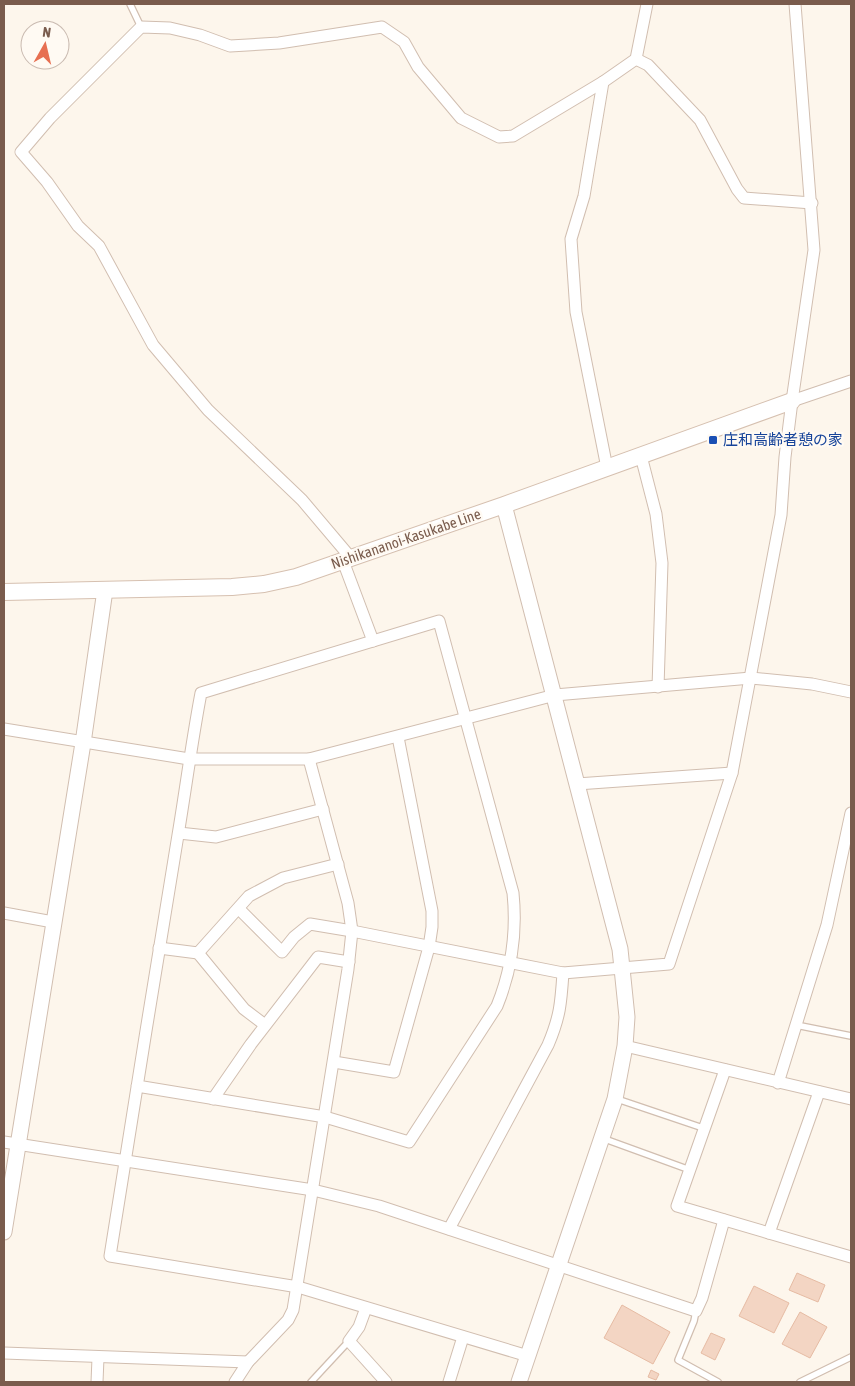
<svg xmlns="http://www.w3.org/2000/svg" width="855" height="1386" font-family="'Asap Condensed','Noto Sans JP',sans-serif">
	<style>
		.building { fill: #f3d5c3; stroke: #e6bba3 }
		.lines { fill: none; stroke-linecap: round; stroke-linejoin: round }
		.service-casing { stroke: #d1beb0; stroke-width: 8 }
		.minor-casing { stroke: #d1beb0; stroke-width: 13 }
		.tertiary-casing { stroke: #d1beb0; stroke-width: 17 }
		.secondary-casing { stroke: #d6c0b0; stroke-width: 18 }
		.service { stroke: #fff; stroke-width: 5.5 }
		.minor { stroke: #fff; stroke-width: 11 }
		.tertiary { stroke: #fff; stroke-width: 15 }
		.secondary { stroke: #fff; stroke-width: 16 }
		.transit-dot { fill: #1a4fb4; stroke: #fffaf3; stroke-width: 2 }
		.labels { text-anchor: middle; stroke-width: 4.5; stroke-linejoin: round; paint-order: stroke }
		.transit-label { font-size: 15px; fill: #164399; stroke: #fffaf3; text-anchor: start }
		.street-label { font-size: 15px; fill: #7a5c4d; stroke: #fffaf3 }
	</style>
	<rect width="100%" height="100%" fill="#fdf6ec"/>
	<!-- building -->
	<g class="building">
		<polygon points="797,1273 825,1285 818,1302 789,1290"/>
		<polygon points="754,1286 789,1303 774,1333 739,1316"/>
		<polygon points="622,1305 670,1332 653,1364 604,1338"/>
		<polygon points="800,1312 827,1327 810,1358 782,1344"/>
		<polygon points="711,1333 725,1339 715,1360 701,1353"/>
		<polygon points="651,1370 659,1374 656,1380 648,1377"/>
	</g>
	<g class="lines">
		<!-- service casing -->
		<g class="service-casing">
			<g id="service">
				<polyline points="130,4 141,27"/>
				<polyline points="796,1025 851,1036"/>
				<polyline points="617,1099 703,1128"/>
				<polyline points="602,1138 690,1170"/>
				<polyline points="696,1311 694,1321 678,1360 718,1382"/>
				<polyline points="311,1382 349,1341"/>
				<polyline points="800,1382 851,1357"/>
			</g>
		</g>
		<!-- minor casing -->
		<g class="minor-casing">
			<g id="minor">
				<polyline points="636,59 648,65 700,120 737,189 744,198 812,203"/>
				<polyline points="603,82 584,196 571,239 576,312 607,468"/>
				<polyline points="792,401 851,381"/>
				<polyline points="641,456 656,514 662,563 658,687"/>
				<polyline points="351,558 302,500 208,410 153,345 99,246 78,226 47,182 21,152 50,118 141,27 170,28 200,35 230,46 279,43 382,27 404,42 418,67 461,118 499,137 513,136 603,82 636,59 647,4"/>
				<polyline points="343,561 373,641"/>
				<polyline points="4,729 189,759 309,759 555,695 751,678 812,684 851,692"/>
				<polyline points="577,784 732,773"/>
				<polyline points="179,833 216,837 323,809"/>
				<polyline points="239,909 282,952 294,937 310,924 352,931 563,973 669,964 732,773 781,515 785,457 792,401 814,250 795,4"/>
				<polyline points="4,913 53,922"/>
				<polyline points="159,948 198,953 249,896 283,878 338,864"/>
				<polyline points="198,953 244,1009 265,1025"/>
				<polyline points="625,1046 851,1099"/>
				<polyline points="334,1062 394,1072 429,947 432,927 432,911 398,737"/>
				<polyline points="725,1070 677,1206 851,1257"/>
				<polyline points="778,1083 827,925 851,813"/>
				<path d="M137 1086 325 1117 409 1142 497 1006C512 969 517 932 513 893L439 621 201 693C192 740 186 787 178 835 155 975 132 1116 110 1256L298 1287 528 1356"/>
				<polyline points="213,1099 251,1044 318,957 349,962"/>
				<polyline points="4,1142 313,1190 379,1206 696,1311 702,1298 724,1220"/>
				<path d="M449 1229 548 1045C560 1017 561 1003 563 973"/>
				<polyline points="769,1233 819,1092"/>
				<polyline points="366,1308 359,1327 349,1341 386,1382"/>
				<polyline points="4,1353 248,1362"/>
				<polyline points="97,1382 98,1358"/>
				<polyline points="235,1382 248,1362 288,1320 293,1310 348,969 352,931 348,903 309,759"/>
				<polyline points="449,1382 463,1337"/>
			</g>
		</g>
		<!-- tertiary casing -->
		<g class="tertiary-casing">
			<g id="tertiary">
				<polyline points="504,505 620,949 627,1017 625,1046 615,1099 519,1382"/>
				<polyline points="4,1232 83,743 105,590"/>
			</g>
		</g>
		<!-- secondary casing -->
		<g class="secondary-casing">
			<polyline id="secondary" points="4,592 232,587 264,584 296,577 504,505 792,401"/>
		</g>
		<!-- service -->
		<use href="#service" class="service"/>
		<!-- minor -->
		<use href="#minor" class="minor"/>
		<!-- tertiary -->
		<use href="#tertiary" class="tertiary"/>
		<!-- secondary -->
		<use href="#secondary" class="secondary"/>
	</g>
	<!-- markers -->
	<rect class="transit-dot" x="708" y="435" width="10" height="10" rx="2.5"/>
	<g class="labels">
		<!-- transit labels -->
		<g class="transit-label">
			<text x="723" y="445">庄和高齢者憩の家</text>
		</g>
		<!-- street labels -->
		<g class="street-label">
			<text transform="translate(406 539) rotate(-19)" y="5">Nishikananoi-Kasukabe Line</text>
		</g>
	</g>
	<!-- border -->
	<rect width="855" height="1386" fill="none" stroke="#7a5c4d" stroke-width="10"/>
	<!-- north arrow -->
	<g transform="translate(45 45) rotate(8)"><circle r="24" fill="#fffaf3" stroke="#cabbb1"/>
	<path d="M0-4L9 19L0 12L-9 19Z" fill="#e76f51"/>
	<text y="-8" font-size="14" font-weight="bold" text-anchor="middle" fill="#7a5c4d">N</text>
	</g>
</svg>
